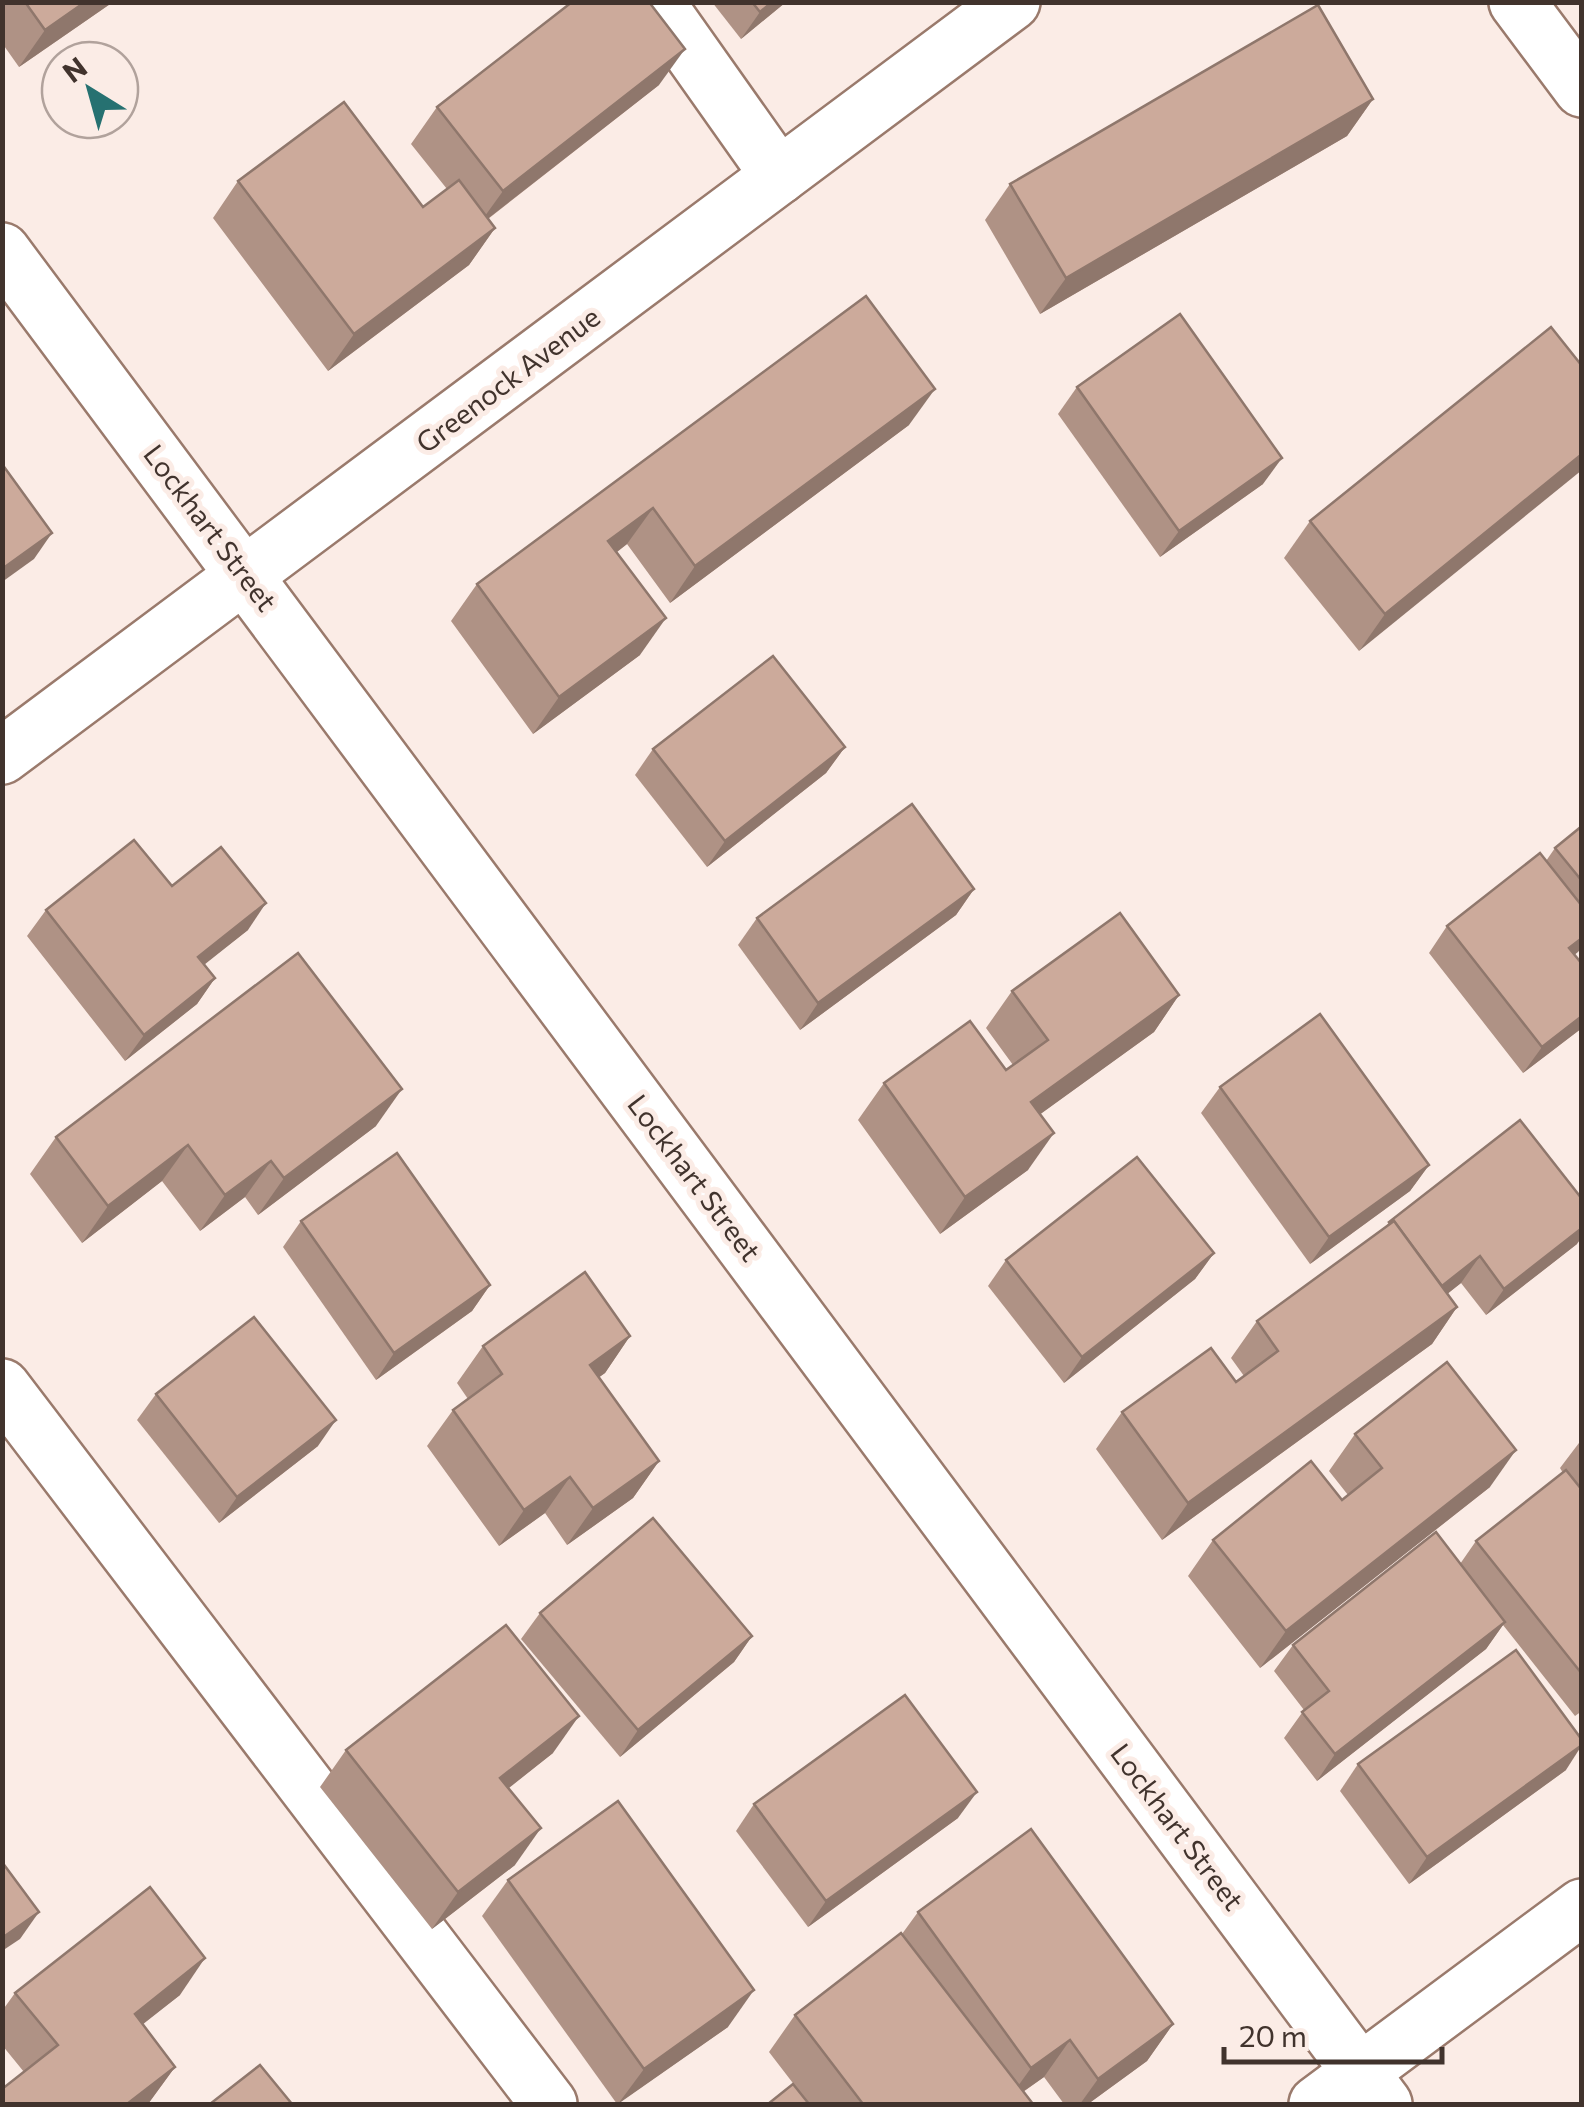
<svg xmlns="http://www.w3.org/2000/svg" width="1584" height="2107" font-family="Commissioner,sans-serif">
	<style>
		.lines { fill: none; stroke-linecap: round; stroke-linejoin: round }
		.minor-casing { stroke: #9a7a6c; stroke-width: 60 }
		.minor { stroke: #fff; stroke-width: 55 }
		.wall { fill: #af9285 }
		.shaded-wall { fill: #8f776c }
		.building { fill: #ccaa9b; stroke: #8f776c; stroke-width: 2.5 }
		.labels { text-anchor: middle; stroke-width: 10; stroke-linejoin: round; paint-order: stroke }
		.street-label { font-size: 28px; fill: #41332d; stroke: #fbece6 }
	</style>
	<rect width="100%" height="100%" fill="#fbece6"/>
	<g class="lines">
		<!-- minor casing -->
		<g class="minor-casing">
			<g id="minor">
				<polyline points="656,2 779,176"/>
				<polyline points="1517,2 1582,89"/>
				<polyline points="2,251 1384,2104"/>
				<polyline points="2,756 1012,2"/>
				<polyline points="2,1387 549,2104"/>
				<polyline points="1317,2104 1582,1907"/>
			</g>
		</g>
		<!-- minor -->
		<use href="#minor" class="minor"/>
	</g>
	<!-- wall -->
	<g class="wall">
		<polygon points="2,2 113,2 19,67 2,43"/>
		<polygon points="712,2 786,2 741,39"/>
		<polygon points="659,85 488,219 495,228 469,265 328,371 213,218 238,181 423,207 447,189 411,144 437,107"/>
		<polygon points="1373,99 1347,136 1040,314 985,220 1010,184"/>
		<polygon points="866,296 909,425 670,603 627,544 617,552 640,655 533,734 451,621 477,584"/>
		<polygon points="1582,366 1359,651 1284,558 1310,521"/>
		<polygon points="1077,387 1263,484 1160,557 1058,414"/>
		<polygon points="845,747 826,773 707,867 635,775 653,749"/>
		<polygon points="1582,826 1582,947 1574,955 1582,964 1582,1028 1523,1073 1429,953 1447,926 1546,861 1555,848"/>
		<polygon points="172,886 248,930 204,964 215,978 197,1004 125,1061 27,936 46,910"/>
		<polygon points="974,889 956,915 800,1030 738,945 757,918"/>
		<polygon points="1012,991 1179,995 1154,1032 1040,1114 1028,1170 940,1234 858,1120 884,1083 1006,1070 1013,1065 986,1028"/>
		<polygon points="1220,1087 1429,1165 1410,1191 1310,1264 1201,1113"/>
		<polygon points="376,1126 258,1215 245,1197 200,1231 162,1181 82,1243 30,1174 56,1137"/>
		<polygon points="301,1221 490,1285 472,1311 376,1380 283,1247"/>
		<polygon points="1389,1222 1577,1244 1486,1315 1461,1283 1447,1294 1457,1307 1432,1344 1162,1540 1096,1449 1122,1412 1236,1382 1244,1376 1231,1358 1257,1321 1386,1227"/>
		<polygon points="1214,1253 1195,1279 1064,1383 988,1286 1006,1260"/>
		<polygon points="630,1336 605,1373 599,1377 659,1461 633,1498 567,1545 545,1513 499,1546 427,1446 453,1410 468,1399 457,1383 483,1346"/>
		<polygon points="156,1394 318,1446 219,1523 137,1420"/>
		<polygon points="1355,1434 1490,1487 1260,1668 1188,1576 1213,1540 1342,1500 1348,1495 1329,1471"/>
		<polygon points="1582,1439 1582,1711 1575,1716 1503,1625 1486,1649 1317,1781 1284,1738 1304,1710 1274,1671 1293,1645 1460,1564 1476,1541 1563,1473 1560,1468"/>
		<polygon points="540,1613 752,1636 734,1662 620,1757 521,1639"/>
		<polygon points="346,1750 553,1753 508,1788 515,1865 432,1929 320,1787"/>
		<polygon points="1358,1764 1566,1770 1409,1884 1340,1791"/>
		<polygon points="754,1804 958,1818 808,1927 736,1831"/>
		<polygon points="508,1880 728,2027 617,2104 482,1916"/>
		<polygon points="918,1912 1173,2024 1147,2061 1088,2104 1064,2104 1044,2077 1023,2092 1033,2104 809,2104 769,2052 795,2015 902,1934"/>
		<polygon points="15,1993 180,1995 142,2024 175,2067 148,2104 2,2104 24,2072 2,2045 2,2011"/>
	</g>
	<!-- shaded-wall -->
	<g class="shaded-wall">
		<polygon points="85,2 113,2 19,67 45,30"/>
		<polygon points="772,2 786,2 741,39 760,12"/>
		<polygon points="685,49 659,85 477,227 503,191"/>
		<polygon points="1373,99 1347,136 1040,314 1066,278"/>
		<polygon points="495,228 469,265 328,371 354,334"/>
		<polygon points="935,389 909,425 670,603 695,566"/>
		<polygon points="1582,454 1582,470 1359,651 1385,614"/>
		<polygon points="1282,458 1263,484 1160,557 1179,531"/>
		<polygon points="653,508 627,544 583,578 608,541"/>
		<polygon points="52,533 34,559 2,582 2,569"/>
		<polygon points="666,618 640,655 533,734 559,697"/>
		<polygon points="845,747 826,773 707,867 725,841"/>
		<polygon points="974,889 956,915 800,1030 818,1003"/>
		<polygon points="266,903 248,930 180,984 198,957"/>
		<polygon points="1582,938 1582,947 1578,952 1550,974 1569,948"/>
		<polygon points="215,978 197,1004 125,1061 144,1035"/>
		<polygon points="1179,995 1154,1032 1006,1139 1031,1102"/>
		<polygon points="1582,1016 1582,1028 1523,1073 1542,1047"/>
		<polygon points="402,1089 376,1126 258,1215 284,1178"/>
		<polygon points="1054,1133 1028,1170 940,1234 965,1197"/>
		<polygon points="188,1145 162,1181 82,1243 108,1206"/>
		<polygon points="271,1161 245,1197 200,1231 225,1195"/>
		<polygon points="1429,1165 1410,1191 1310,1264 1329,1237"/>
		<polygon points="1582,1228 1582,1237 1577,1244 1486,1315 1504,1289"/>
		<polygon points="1214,1253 1195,1279 1064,1383 1082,1357"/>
		<polygon points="1480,1256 1461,1283 1422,1314 1440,1288"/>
		<polygon points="490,1285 472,1311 376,1380 394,1353"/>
		<polygon points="1457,1307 1432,1344 1162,1540 1188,1503"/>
		<polygon points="630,1336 605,1373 565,1402 590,1365"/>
		<polygon points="336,1420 318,1446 219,1523 237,1497"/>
		<polygon points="1516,1450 1490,1487 1260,1668 1286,1631"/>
		<polygon points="659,1461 633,1498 567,1545 593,1508"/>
		<polygon points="570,1477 545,1513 499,1546 524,1510"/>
		<polygon points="1505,1622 1486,1649 1317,1781 1335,1754"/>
		<polygon points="752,1636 734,1662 620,1757 638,1730"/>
		<polygon points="579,1716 553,1753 475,1815 500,1778"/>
		<polygon points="1582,1745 1566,1770 1409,1884 1427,1857"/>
		<polygon points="977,1792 958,1818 808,1927 826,1901"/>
		<polygon points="541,1828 515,1865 432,1929 458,1892"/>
		<polygon points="39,1912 20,1939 2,1951 2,1938"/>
		<polygon points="205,1958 180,1995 109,2051 135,2014"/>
		<polygon points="754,1990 728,2027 618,2104 644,2069"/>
		<polygon points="1173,2024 1147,2061 1088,2104 1080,2104 1098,2079"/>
		<polygon points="1070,2040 1044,2077 1005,2104 1031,2068"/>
		<polygon points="175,2067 148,2104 127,2104"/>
	</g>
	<!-- building -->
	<g class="building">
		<polygon points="25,2 85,2 45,30"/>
		<polygon points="572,2 649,2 685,49 503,191 437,107"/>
		<polygon points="752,2 772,2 760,12"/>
		<polygon points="1318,5 1373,99 1066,278 1010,184"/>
		<polygon points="344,102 423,207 459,180 495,228 354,334 238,181"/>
		<polygon points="866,296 935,389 695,566 653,508 608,541 666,618 559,697 477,584"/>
		<polygon points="1180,314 1282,458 1179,531 1077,387"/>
		<polygon points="1551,327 1582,366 1582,454 1385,614 1310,521"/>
		<polygon points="2,464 52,533 2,569"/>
		<polygon points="773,656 845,747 725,841 653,749"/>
		<polygon points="912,804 974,889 818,1003 757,918"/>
		<polygon points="1582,826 1582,881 1555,848"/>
		<polygon points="134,840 172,886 221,847 266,903 198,957 215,978 144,1035 46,910"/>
		<polygon points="1540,853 1582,906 1582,938 1569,948 1582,964 1582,1016 1542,1047 1447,926"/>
		<polygon points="1120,913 1179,995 1031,1102 1054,1133 965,1197 884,1083 970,1021 1006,1070 1048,1040 1012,991"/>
		<polygon points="298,953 402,1089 284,1178 271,1161 225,1195 188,1145 108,1206 56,1137"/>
		<polygon points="1320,1014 1429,1165 1329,1237 1220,1087"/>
		<polygon points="1520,1120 1582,1199 1582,1228 1504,1289 1480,1256 1442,1286 1394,1221 1390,1223 1389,1222"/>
		<polygon points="397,1153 490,1285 394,1353 301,1221"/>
		<polygon points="1137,1157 1214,1253 1082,1357 1006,1260"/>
		<polygon points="1394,1221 1457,1307 1188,1503 1122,1412 1211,1348 1236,1382 1278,1351 1257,1321"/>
		<polygon points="585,1272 630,1336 590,1365 659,1461 593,1508 570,1477 524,1510 453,1410 502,1374 483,1346"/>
		<polygon points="254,1317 336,1420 237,1497 156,1394"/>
		<polygon points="1447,1362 1516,1450 1286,1631 1213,1540 1311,1461 1342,1500 1382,1468 1355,1434"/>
		<polygon points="1566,1470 1582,1490 1582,1674 1476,1541"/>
		<polygon points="653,1518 752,1636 638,1730 540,1613"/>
		<polygon points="1436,1532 1505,1622 1335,1754 1302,1712 1329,1691 1293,1645"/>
		<polygon points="506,1625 579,1716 500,1778 541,1828 458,1892 346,1750"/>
		<polygon points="1516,1650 1582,1740 1582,1745 1427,1857 1358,1764"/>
		<polygon points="905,1695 977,1792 826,1901 754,1804"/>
		<polygon points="618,1801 754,1990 644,2069 508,1880"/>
		<polygon points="1031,1829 1173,2024 1098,2079 1070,2040 1031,2068 918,1912"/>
		<polygon points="2,1862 39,1912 2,1938"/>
		<polygon points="150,1887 205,1958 135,2014 175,2067 127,2104 2,2104 2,2089 58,2045 15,1993"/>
		<polygon points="901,1933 1033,2104 863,2104 795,2015"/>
		<polygon points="260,2065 292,2104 210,2104"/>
		<polygon points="793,2084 809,2104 768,2104"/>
	</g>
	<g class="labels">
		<!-- street labels -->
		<g class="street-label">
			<text transform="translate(508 380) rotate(-37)" y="10">Greenock Avenue</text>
			<text transform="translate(210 528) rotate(53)" y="10">Lockhart Street</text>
			<text transform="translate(694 1178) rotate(53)" y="10">Lockhart Street</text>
			<text transform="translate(1177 1827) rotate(53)" y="10">Lockhart Street</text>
		</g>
	</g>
	<!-- border -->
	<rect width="1584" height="2107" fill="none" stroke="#41332d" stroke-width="10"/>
	<!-- north arrow -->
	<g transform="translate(90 90) rotate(323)"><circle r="48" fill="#fbece6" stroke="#b1a29c" stroke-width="2.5"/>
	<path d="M0-8L18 38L0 25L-18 38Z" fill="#267171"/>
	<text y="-15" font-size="28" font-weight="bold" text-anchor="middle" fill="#41332d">N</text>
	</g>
	<!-- scale -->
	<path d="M1224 2047v15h218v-15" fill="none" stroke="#41332d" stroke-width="5"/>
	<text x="1239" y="2047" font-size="30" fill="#41332d" stroke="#fbece6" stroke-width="8" paint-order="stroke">20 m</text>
</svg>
